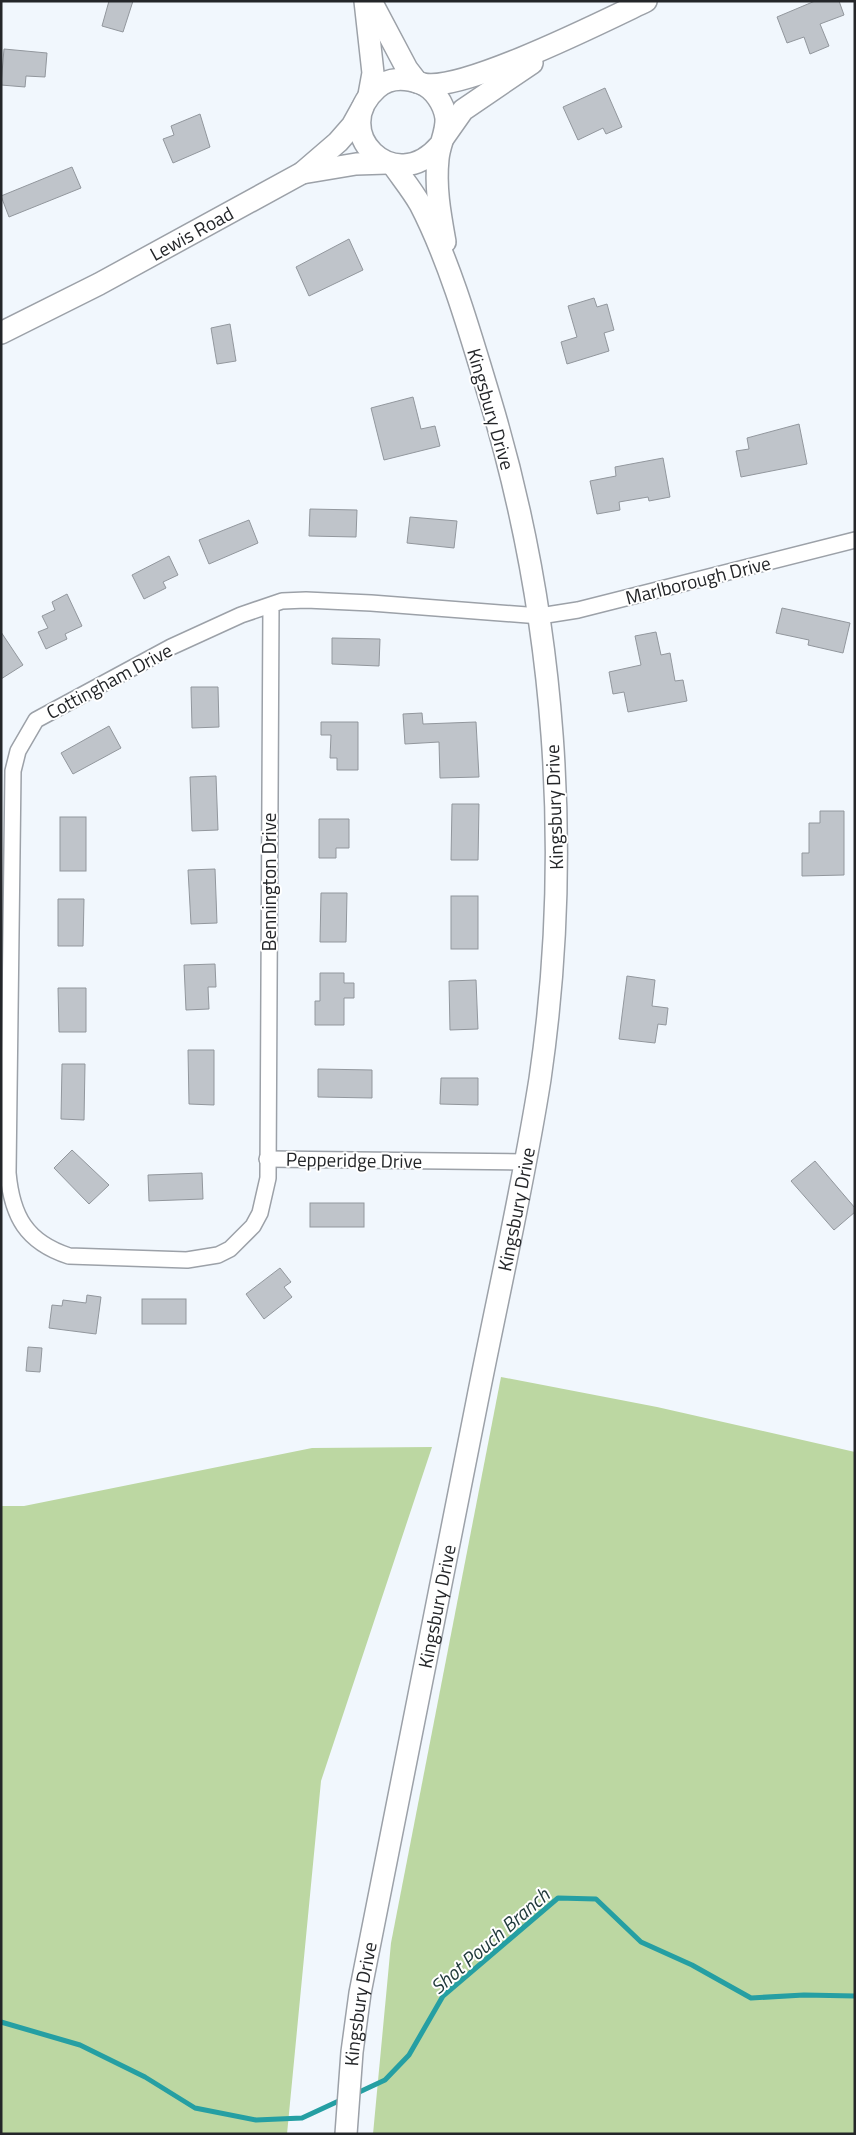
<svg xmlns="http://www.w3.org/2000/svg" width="856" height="2135" font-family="'Titillium Web',sans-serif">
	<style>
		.green { fill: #bcd7a2 }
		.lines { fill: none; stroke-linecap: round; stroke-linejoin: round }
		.stream { stroke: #259fa3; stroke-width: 5 }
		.building { fill: #bfc4ca; stroke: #92979d }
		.street-casing { stroke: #9ca1a8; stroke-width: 18 }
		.secondary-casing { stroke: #9ca1a8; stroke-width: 24 }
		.street { stroke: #fff; stroke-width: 15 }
		.secondary { stroke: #fff; stroke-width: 21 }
		.labels { text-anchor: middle; stroke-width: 4; stroke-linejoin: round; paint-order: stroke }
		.street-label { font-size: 19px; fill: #242629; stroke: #fff }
		.water-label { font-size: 20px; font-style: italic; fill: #1e3839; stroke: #fff }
	</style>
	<rect width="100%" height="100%" fill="#f1f7fd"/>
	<!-- green -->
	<g class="green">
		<polygon points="501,1377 657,1407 855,1452 855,2134 373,2134 391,1943"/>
		<polygon points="432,1447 321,1781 287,2134 1,2134 1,1506 24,1506 312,1448"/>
	</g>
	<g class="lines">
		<!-- stream -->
		<g class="stream">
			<polyline points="1,2022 80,2045 145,2077 195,2108 256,2120 302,2118 343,2099"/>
			<polyline points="355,2094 385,2080 409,2055 443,1996 558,1898 596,1899 641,1942 692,1965 751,1998 804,1995 855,1996"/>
		</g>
	</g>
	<!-- building -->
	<g class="building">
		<polygon points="109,1 133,1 123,32 102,26"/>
		<polygon points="815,1 839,1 844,15 820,24 829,46 810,54 804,37 787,43 777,17"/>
		<polygon points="4,49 47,53 45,77 26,76 25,87 1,85"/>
		<polygon points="605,88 622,127 606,134 603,128 578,140 563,107"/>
		<polygon points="200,114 210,147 173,163 163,139 174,135 171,126"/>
		<polygon points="72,167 81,188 9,217 1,196"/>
		<polygon points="349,239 363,270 309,296 296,267"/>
		<polygon points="594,298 597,307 607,304 614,330 604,333 609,351 567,364 561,342 577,337 568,306"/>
		<polygon points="230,324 236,361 217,364 211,328"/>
		<polygon points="413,397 421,429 435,426 440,446 384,460 371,408"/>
		<polygon points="799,424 807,464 741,477 736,451 749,449 747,438"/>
		<polygon points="663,458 670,497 649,501 648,497 619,502 620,510 597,514 590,481 616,476 615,467"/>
		<polygon points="310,509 357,510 356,537 309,536"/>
		<polygon points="410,517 457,521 454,548 407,543"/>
		<polygon points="249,520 258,543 209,564 199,540"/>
		<polygon points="169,556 178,575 163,582 166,588 144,599 132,575"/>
		<polygon points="67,594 82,626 65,634 67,639 46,649 38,632 48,628 42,616 55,610 52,602"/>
		<polygon points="782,608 850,623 843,653 808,645 809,640 776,633"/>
		<polygon points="1,632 23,665 1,679"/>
		<polygon points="656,632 661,655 670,653 675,681 683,680 687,701 628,712 624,692 613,694 609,672 641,665 635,636"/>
		<polygon points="332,638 380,639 379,666 332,664"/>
		<polygon points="191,687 218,687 219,727 192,728"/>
		<polygon points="422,713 423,724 476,722 479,777 440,778 439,742 405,744 403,714"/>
		<polygon points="321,722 358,722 358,770 337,770 337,758 330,758 331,735 321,735"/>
		<polygon points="109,726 121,748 73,774 61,753"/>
		<polygon points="216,776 218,830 192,831 190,777"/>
		<polygon points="452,804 479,804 478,860 451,860"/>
		<polygon points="820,811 844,811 844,875 802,876 802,853 809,853 809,823 820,823"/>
		<rect x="60" y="817" width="26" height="54"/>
		<polygon points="319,819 349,819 349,848 336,848 336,858 319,858"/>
		<polygon points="215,869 217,923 191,924 188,870"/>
		<polygon points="321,893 347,893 346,942 320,942"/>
		<rect x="451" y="896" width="27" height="53"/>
		<polygon points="58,899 84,899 83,946 58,946"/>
		<polygon points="215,964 216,987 208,987 209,1009 186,1010 184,965"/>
		<polygon points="320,973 344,973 344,983 354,983 354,998 344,998 344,1025 315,1025 315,1001 320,1001"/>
		<polygon points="627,976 655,980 652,1006 668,1008 666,1025 658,1024 655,1043 619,1039"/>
		<polygon points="476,980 478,1029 450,1030 449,981"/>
		<polygon points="58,988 86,988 86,1032 59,1032"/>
		<polygon points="188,1050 214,1050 214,1105 189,1104"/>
		<polygon points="62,1064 85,1064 84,1120 61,1119"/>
		<polygon points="318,1069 372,1070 372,1098 318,1097"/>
		<polygon points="441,1078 478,1078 478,1105 440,1104"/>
		<polygon points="72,1150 109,1185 89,1204 54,1168"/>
		<polygon points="815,1161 855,1208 855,1212 834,1230 791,1181"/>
		<polygon points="202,1173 203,1199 149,1201 148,1175"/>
		<rect x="310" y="1203" width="54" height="24"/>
		<polygon points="280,1268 291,1282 284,1287 292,1297 264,1319 246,1294"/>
		<polygon points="87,1295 101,1297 96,1334 49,1328 52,1305 62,1306 63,1300 86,1303"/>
		<rect x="142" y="1299" width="44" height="25"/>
		<polygon points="28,1347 42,1348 40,1372 26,1371"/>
	</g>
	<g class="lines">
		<!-- street casing -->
		<g class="street-casing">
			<g id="street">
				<path d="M271 605 268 1178 260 1213 253 1226 230 1249 218 1255 187 1260 69 1256C26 1242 12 1216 8 1173L13 771 18 751 36 720 171 647 241 615 282 601 306 600 371 603 540 616 578 610 855 540"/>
				<polyline points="267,1159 524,1162"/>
			</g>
		</g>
		<!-- secondary casing -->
		<g class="secondary-casing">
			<g id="secondary">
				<polyline points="365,1 373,73 369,95"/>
				<polyline points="371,1 407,69 417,82"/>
				<path d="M423 84C463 92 604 21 646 1"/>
				<polyline points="444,137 463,110 532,63"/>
				<path d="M440 145C394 199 328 131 377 88 389 77 406 78 420 83 434 88 444 104 446 118 447 132 439 145 438 159 435 187 440 214 445 242"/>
				<polyline points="302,173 356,164 387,163"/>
				<path id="s1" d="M1 333 99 284 302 173 338 142 352 126 362 108"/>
				<path id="s2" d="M346 2134 352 2052 360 1993C398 1796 439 1599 477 1402 498 1295 523 1187 540 1079 573 852 556 618 490 399 471 336 450 262 420 204 412 190 402 178 393 165"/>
			</g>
		</g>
		<!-- street -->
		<use href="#street" class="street"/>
		<!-- secondary -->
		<use href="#secondary" class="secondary"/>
	</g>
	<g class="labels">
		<!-- street labels -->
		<g class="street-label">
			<text dy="7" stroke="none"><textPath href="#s1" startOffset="215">Lewis Road</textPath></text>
			<text transform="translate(491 409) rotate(74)" y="7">Kingsbury Drive</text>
			<text transform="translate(698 580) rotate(-14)" y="7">Marlborough Drive</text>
			<text transform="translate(109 681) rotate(-28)" y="7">Cottingham Drive</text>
			<text transform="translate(554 807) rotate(-92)" y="7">Kingsbury Drive</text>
			<text transform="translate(269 882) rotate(-90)" y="7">Bennington Drive</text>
			<text transform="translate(354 1160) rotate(1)" y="7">Pepperidge Drive</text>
			<text dy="7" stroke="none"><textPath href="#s2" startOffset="941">Kingsbury Drive</textPath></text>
			<text dy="7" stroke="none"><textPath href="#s2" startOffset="536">Kingsbury Drive</textPath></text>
			<text dy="7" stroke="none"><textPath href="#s2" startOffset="131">Kingsbury Drive</textPath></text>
		</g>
		<!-- water labels -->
		<g class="water-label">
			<text transform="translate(490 1941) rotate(-41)" y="7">Shot Pouch Branch</text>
		</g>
	</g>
	<!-- border -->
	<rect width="856" height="2135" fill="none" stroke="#242629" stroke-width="5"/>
</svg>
